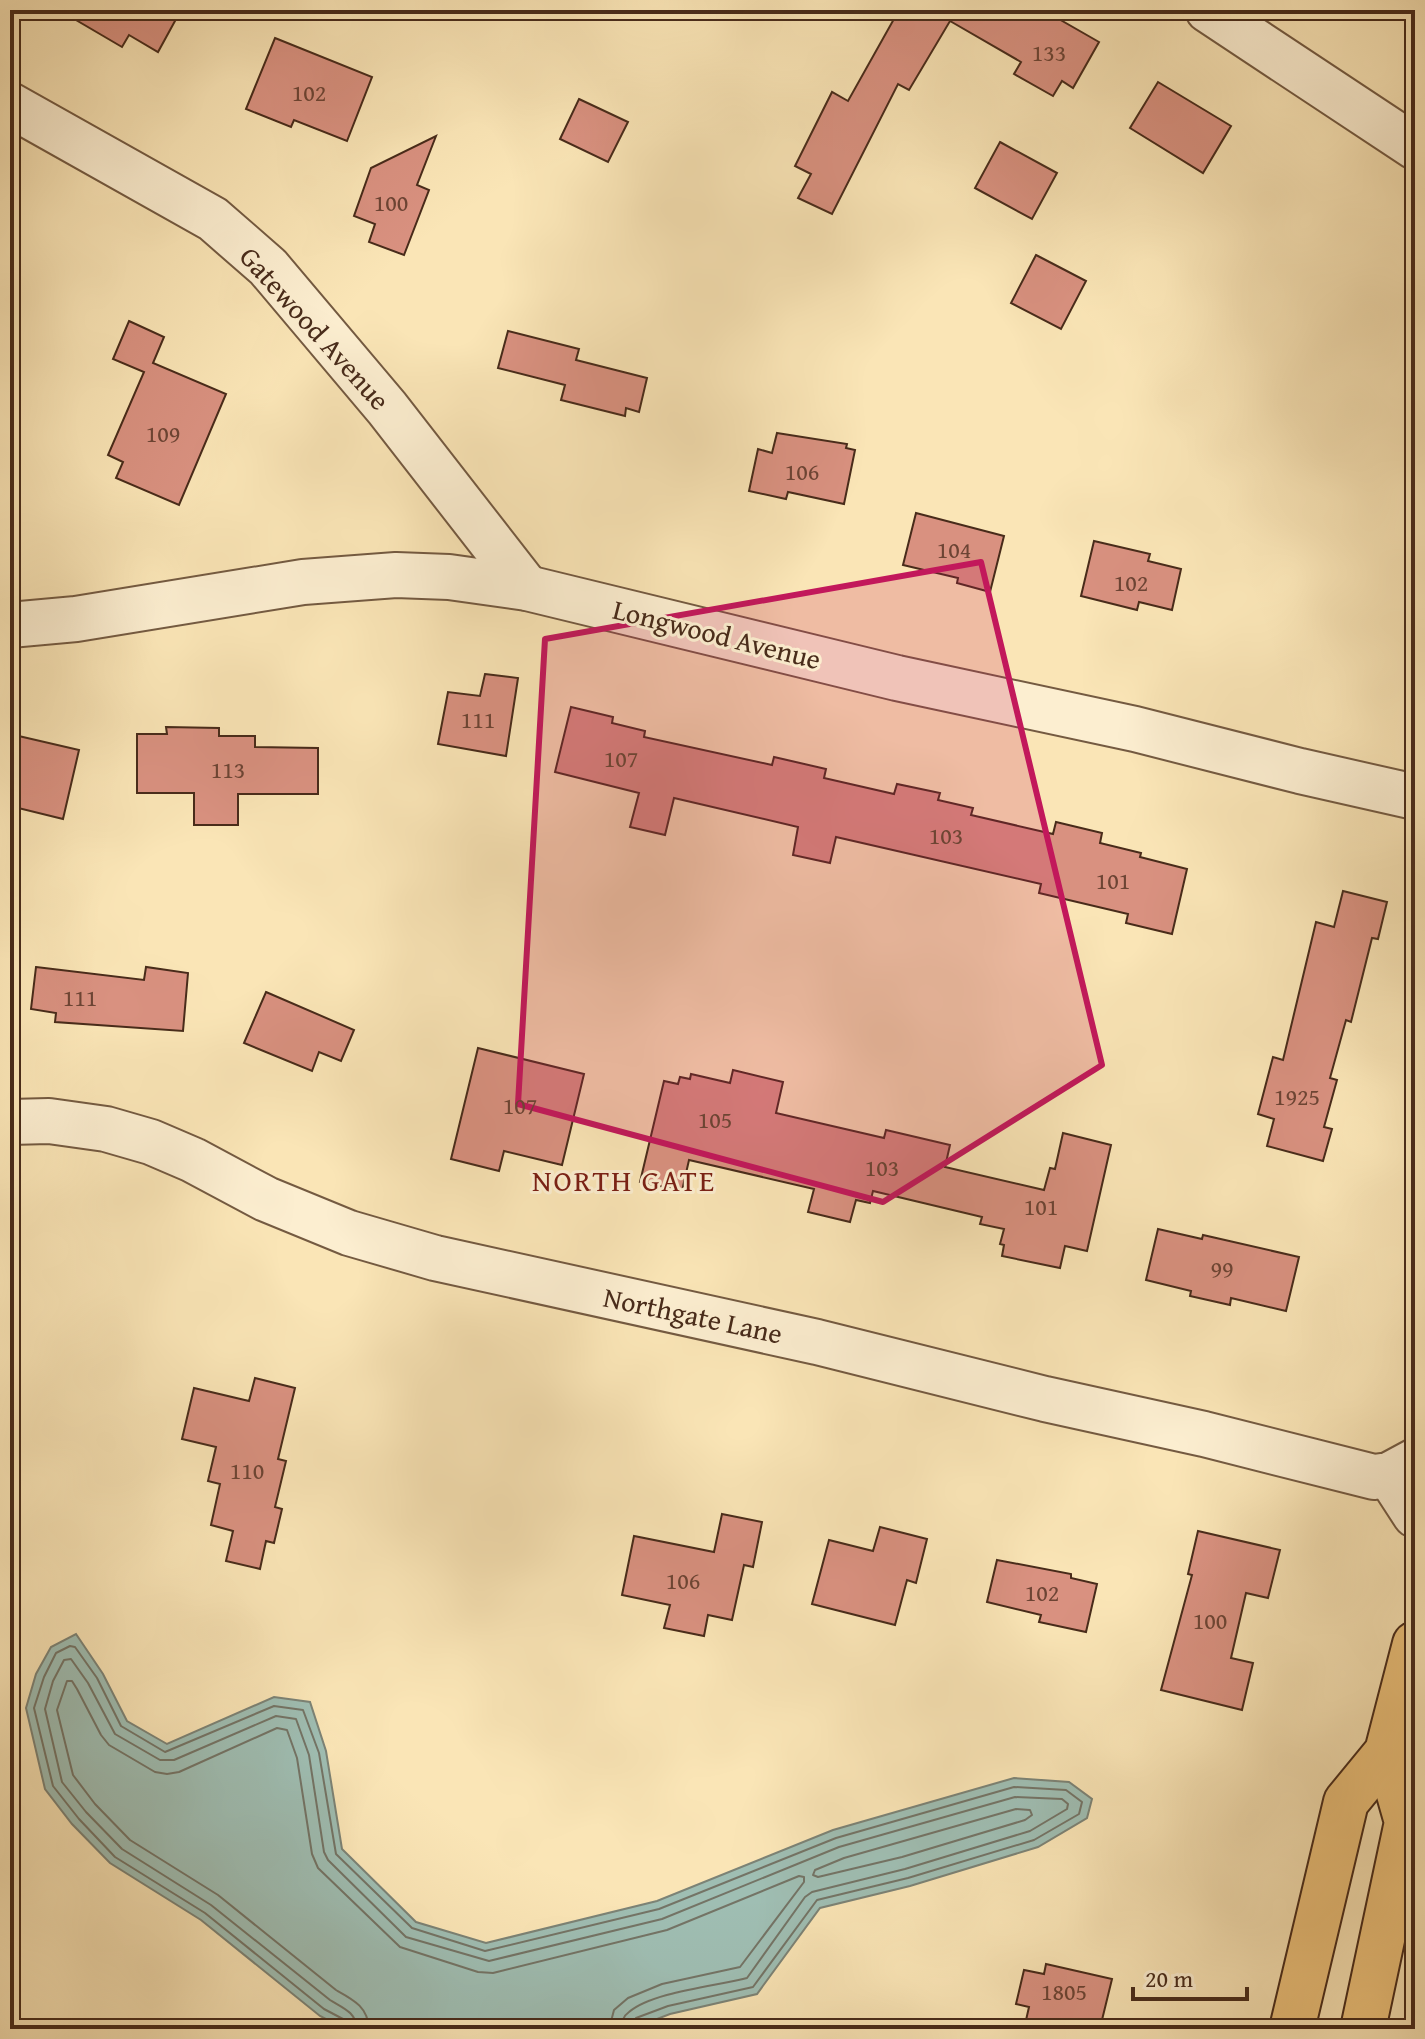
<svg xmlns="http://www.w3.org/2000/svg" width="1425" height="2039" font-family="'Gentium Book Plus',serif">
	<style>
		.water { fill: #9fbeb3; stroke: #7c8376; stroke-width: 2 }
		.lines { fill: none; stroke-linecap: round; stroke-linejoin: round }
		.shore { stroke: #747466; stroke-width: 2 }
		.building { fill: #d99180; stroke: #482b1a; stroke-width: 2 }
		.minor-casing { stroke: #745a41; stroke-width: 48 }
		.tertiary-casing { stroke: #745a41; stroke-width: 48 }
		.primary-casing { stroke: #482b1a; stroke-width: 48 }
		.minor { stroke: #fceed0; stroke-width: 44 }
		.tertiary { stroke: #fceed0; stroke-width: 44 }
		.primary { stroke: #edc27b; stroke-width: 44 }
		.marked { fill: #c2185b; fill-opacity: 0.2; stroke: #c2185b; stroke-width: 6; stroke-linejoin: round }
		.labels { text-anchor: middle; stroke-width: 6; stroke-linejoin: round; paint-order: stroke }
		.number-label { font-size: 24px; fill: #6c4434 }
		.street-label { font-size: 28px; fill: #482b1a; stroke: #fceed0 }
		.neighbourhood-label { font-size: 30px; letter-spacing: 2px; fill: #7a1f14; stroke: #fceed0 }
	</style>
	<rect width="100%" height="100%" fill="#fae5b6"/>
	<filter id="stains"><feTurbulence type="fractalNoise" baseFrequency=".0025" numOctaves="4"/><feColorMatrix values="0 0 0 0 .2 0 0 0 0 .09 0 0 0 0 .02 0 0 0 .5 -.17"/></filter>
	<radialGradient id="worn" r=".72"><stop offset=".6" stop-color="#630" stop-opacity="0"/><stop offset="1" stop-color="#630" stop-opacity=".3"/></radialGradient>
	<!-- water -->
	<polygon class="water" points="76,1634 103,1674 127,1721 167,1744 274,1697 310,1702 326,1751 342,1849 416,1922 486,1943 657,1901 833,1830 1014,1778 1069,1782 1092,1799 1087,1818 1038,1847 910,1886 820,1908 757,1994 670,2014 631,2029 345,2029 320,2016 201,1920 110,1863 72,1824 45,1789 26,1708 36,1674 51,1647"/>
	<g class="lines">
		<!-- shore -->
		<g class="shore">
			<polygon points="1016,1809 1030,1810 1032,1815 1025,1820 902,1857 818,1877 813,1875 815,1870 844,1858"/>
			<polyline points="346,2029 343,2019 324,2009 205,1913 115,1857 79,1819 53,1786 34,1708 44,1677 56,1653 70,1646 75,1647 97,1678 121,1726 165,1752 274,1706 303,1710 319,1753 336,1854 412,1928 485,1951 659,1909 836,1838 1014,1787 1066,1790 1082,1802 1079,1814 1034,1840 908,1878 817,1900 753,1987 668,2006 636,2018 632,2029"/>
			<path d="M357 2029C356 2012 343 2008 330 2000L211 1905 122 1849 86 1812 62 1782 45 1709 53 1681 64 1660 71 1659 88 1683 115 1734 160 1760H174L276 1716 296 1719 309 1755 324 1852 328 1860 406 1937 489 1961 662 1919 839 1847 1015 1797 1062 1799 1068 1804 1067 1809 1030 1831 905 1869 812 1892 805 1897 747 1978C716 1986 652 1992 629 2012 623 2016 622 2022 621 2029"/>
			<path d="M369 2029C368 2007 354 2000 336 1990L218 1895 130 1840 95 1804 73 1775 57 1710 67 1681H72L77 1689 101 1735 109 1745 155 1772 167 1774 179 1772 277 1728 287 1730 297 1758 312 1854 318 1868 400 1947 478 1972 493 1973 667 1930 799 1876 804 1877V1882L740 1967 662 1984 628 1998 614 2010 609 2029"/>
		</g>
	</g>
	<!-- building -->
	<g class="building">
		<polygon points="59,10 181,10 158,52 129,35 122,47"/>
		<polygon points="899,10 1043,10 1099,42 1073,88 1062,81 1053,96 1014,74 1021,62 950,21 909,90 898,84 832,214 798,198 811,174 795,166 832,92 848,101"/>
		<polygon points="275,38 372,77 347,141 294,120 291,127 246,109"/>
		<polygon points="1158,82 1231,126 1203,173 1130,128"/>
		<polygon points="579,99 628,122 608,162 560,139"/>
		<polygon points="436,136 417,185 429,190 404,255 369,242 375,224 354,216 371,168"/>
		<polygon points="1000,142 1057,173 1032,219 975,188"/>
		<polygon points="1036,255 1086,281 1061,329 1011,303"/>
		<polygon points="129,321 164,337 153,363 226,394 179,505 116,478 123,462 108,455 144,372 113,359"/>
		<polygon points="508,331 579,349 576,360 647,378 639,412 626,408 625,416 561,400 565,385 498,368"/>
		<polygon points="777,433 847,444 846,448 855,450 844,504 788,492 786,499 749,491 758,449 772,453"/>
		<polygon points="916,513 1004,536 990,592 957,583 958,578 903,565"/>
		<polygon points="1094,541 1150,554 1148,561 1181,569 1172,610 1139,602 1137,610 1081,596"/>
		<polygon points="485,674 518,678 506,756 438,744 448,692 480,696"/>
		<polygon points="571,707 613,717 612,723 645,731 644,737 772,765 774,757 826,769 824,778 894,794 897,784 940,793 938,800 973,808 971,815 1053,834 1056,822 1102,833 1100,843 1141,853 1140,857 1187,869 1172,934 1126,923 1128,914 1039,893 1041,884 836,837 830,863 793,855 798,827 674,798 665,835 630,827 639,793 555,772"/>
		<polygon points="166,727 219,728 219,736 255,736 255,747 318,748 318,794 238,794 238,825 194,825 194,793 137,793 137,734 167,734"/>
		<polygon points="10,734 79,750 63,819 10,806"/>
		<polygon points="1343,891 1387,902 1378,939 1372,938 1351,1022 1346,1020 1330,1078 1337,1080 1324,1127 1332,1129 1323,1161 1267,1146 1274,1119 1258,1114 1273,1057 1283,1060 1316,922 1334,927"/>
		<polygon points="36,967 144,980 146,967 188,973 183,1031 55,1022 56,1013 31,1009"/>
		<polygon points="266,992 354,1030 341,1061 319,1052 312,1071 244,1043"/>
		<polygon points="478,1048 584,1074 562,1165 504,1151 499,1171 451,1159"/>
		<polygon points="733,1070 783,1082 776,1113 884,1138 886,1130 950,1145 945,1167 1044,1190 1050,1168 1055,1169 1063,1133 1111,1145 1087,1251 1065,1246 1060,1268 1002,1256 1004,1245 1000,1244 1004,1229 980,1224 982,1217 873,1191 870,1203 856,1200 850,1222 808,1212 814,1189 689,1160 682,1191 640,1182 664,1081 678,1084 680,1077 690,1079 691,1074 730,1083"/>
		<polygon points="1158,1229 1202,1239 1203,1235 1299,1257 1286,1311 1231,1298 1230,1305 1190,1296 1191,1291 1146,1280"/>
		<polygon points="255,1378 295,1388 278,1459 286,1461 275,1507 282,1509 274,1543 266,1541 260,1569 226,1561 233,1531 211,1525 220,1484 208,1481 216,1447 182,1439 194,1388 249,1401"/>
		<polygon points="722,1514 762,1522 753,1567 744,1565 732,1620 708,1615 704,1636 664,1628 670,1605 622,1595 634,1536 714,1552"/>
		<polygon points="880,1527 927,1539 916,1583 907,1580 895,1625 812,1604 829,1540 873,1551"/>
		<polygon points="1198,1531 1280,1550 1268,1598 1246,1593 1231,1658 1253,1663 1242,1710 1161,1690 1192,1575 1188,1574"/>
		<polygon points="997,1560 1071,1574 1071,1578 1097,1584 1086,1632 1039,1622 1041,1615 987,1602"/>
		<polygon points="1046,1964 1112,1979 1101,2024 1088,2021 1086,2029 1024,2029 1029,2007 1016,2004 1024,1970 1044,1974"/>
	</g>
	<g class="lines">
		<!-- minor casing -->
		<g class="minor-casing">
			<g id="minor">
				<polyline points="10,105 213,219 268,267 387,408 527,588"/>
				<polyline points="10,625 76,619 303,582 396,575 449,577 527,588 897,678 1135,729 1300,771 1415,797"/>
				<polyline points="10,1122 49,1121 106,1129 151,1142 193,1160 266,1199 349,1233 435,1258 817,1342 1045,1399 1204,1434 1374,1477 1389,1475 1415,1461"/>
				<polyline points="1389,1475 1415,1515"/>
			</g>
		</g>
		<!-- tertiary casing -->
		<g class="tertiary-casing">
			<polyline id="tertiary" points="1208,10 1415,147"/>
		</g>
		<!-- primary casing -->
		<g class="primary-casing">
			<g id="primary">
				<polyline points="1292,2029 1346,1802 1387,1752 1415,1644"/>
				<polyline points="1363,2029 1407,1822 1387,1752"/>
			</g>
		</g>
		<!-- minor -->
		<use href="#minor" class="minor"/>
		<!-- tertiary -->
		<use href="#tertiary" class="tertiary"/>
		<!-- primary -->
		<use href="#primary" class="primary"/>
	</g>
	<!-- marked area -->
	<path class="marked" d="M981 562 1102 1065 883 1202 518 1104 545 639Z"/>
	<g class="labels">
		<!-- number labels -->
		<g class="number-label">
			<text x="1049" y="61">133</text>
			<text x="309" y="101">102</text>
			<text x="391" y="211">100</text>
			<text x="163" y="442">109</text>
			<text x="802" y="480">106</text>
			<text x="954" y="558">104</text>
			<text x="1131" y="591">102</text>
			<text x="478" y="728">111</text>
			<text x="621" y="767">107</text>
			<text x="228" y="778">113</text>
			<text x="946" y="844">103</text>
			<text x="1113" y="889">101</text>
			<text x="80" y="1006">111</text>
			<text x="1297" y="1105">1925</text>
			<text x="520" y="1114">107</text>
			<text x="715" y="1128">105</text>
			<text x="882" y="1176">103</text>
			<text x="1041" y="1215">101</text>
			<text x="1222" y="1277">99</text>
			<text x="247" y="1479">110</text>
			<text x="683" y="1589">106</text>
			<text x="1042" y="1601">102</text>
			<text x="1210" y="1629">100</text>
			<text x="1064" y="2000">1805</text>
		</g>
		<!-- street labels -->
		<g class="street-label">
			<text transform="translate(315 328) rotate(48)" y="10">Gatewood Avenue</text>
			<text transform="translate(717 634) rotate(14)" y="10">Longwood Avenue</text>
			<text transform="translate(693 1315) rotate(12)" y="10">Northgate Lane</text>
		</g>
		<!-- neighbourhood labels -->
		<g class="neighbourhood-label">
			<text x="624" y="1191">NORTH GATE</text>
		</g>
	</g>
	<!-- margin -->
	<rect width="1425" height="2039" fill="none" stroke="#fae5b6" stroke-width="40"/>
	<rect x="12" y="12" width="1401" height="2015" fill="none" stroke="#482b1a" stroke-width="4"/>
	<rect x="20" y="20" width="1385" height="1999" fill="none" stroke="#482b1a" stroke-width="2"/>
	<!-- scale -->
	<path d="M1133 1987v12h114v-12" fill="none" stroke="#482b1a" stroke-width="4"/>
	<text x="1145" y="1987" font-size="24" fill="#482b1a" stroke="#fceed0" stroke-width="6" paint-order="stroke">20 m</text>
	<rect width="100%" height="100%" filter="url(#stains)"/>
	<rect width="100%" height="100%" fill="url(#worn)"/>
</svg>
